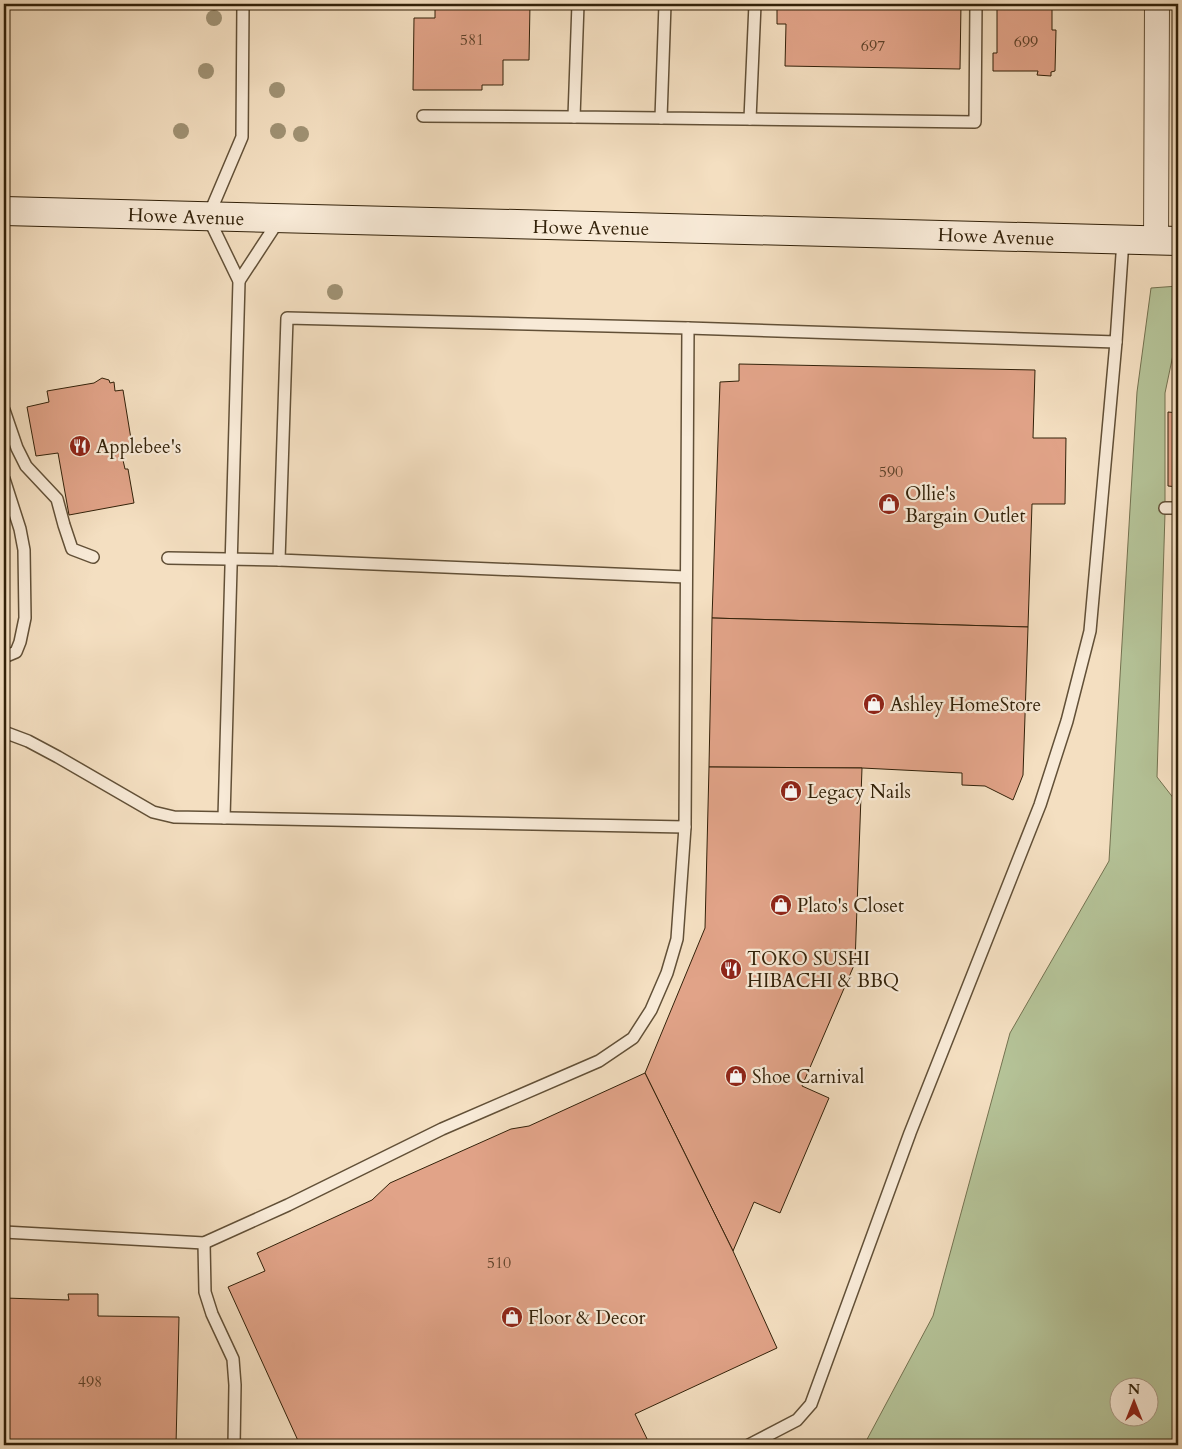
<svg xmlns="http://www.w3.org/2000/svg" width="1182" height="1449" font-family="Cardo,serif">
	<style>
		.green { fill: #b5c398; stroke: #747250; fill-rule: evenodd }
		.building { fill: #e1a388; stroke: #322109 }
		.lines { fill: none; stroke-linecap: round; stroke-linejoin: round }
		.lane-casing { stroke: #625037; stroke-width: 14 }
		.street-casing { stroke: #625037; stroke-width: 26 }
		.secondary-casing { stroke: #322109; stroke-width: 30 }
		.lane { stroke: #f8ead7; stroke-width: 11 }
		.street { stroke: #f8ead7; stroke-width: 24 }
		.secondary { stroke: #f8ead7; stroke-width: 28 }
		.tree { fill: #9f9173 }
		.labels { text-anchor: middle; stroke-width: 4.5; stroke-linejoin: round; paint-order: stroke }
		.number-label { font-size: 16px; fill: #5e4229 }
		.street-label { font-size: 19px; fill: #322109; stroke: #f8ead7 }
		.poi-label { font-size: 19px; fill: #322109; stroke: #f8ead7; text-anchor: start }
	</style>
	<rect width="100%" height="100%" fill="#f4dfc1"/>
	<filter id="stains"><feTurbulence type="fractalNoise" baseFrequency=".004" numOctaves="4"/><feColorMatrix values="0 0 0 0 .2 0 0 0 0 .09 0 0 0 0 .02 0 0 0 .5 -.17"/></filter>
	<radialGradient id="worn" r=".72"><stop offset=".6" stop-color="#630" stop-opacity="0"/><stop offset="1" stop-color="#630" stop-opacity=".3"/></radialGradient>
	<!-- green -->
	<path class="green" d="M1178 286V331L1165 393V513L1157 777 1178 804V1445H864L933 1316 1010 1033 1109 861 1137 392 1151 288ZM1120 1386H1150V1416H1120Z"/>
	<!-- building -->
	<g class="building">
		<polygon points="435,4 530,4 529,60 503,60 503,85 482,85 482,90 413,90 414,18 435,18"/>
		<polygon points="777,4 961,4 960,69 785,66 786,24 777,24"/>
		<polygon points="997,4 1052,4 1052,30 1056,30 1055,71 1051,72 1051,76 1037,75 1038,71 993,71 993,53 997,53"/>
		<polygon points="739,364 1035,370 1033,438 1066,438 1065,504 1032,504 1028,627 712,618 720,382 739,381"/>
		<polygon points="102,378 109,380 110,383 114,382 115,391 123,390 132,445 120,447 125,469 128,469 134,503 69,515 58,453 36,456 27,407 49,402 47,391 94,383"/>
		<polygon points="1168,412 1178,413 1178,487 1168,486"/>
		<polygon points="712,618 1028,627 1023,775 1013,800 985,786 962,785 962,773 862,768 709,767"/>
		<polygon points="709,767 862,768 855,963 802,1086 829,1098 780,1213 754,1202 733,1251 645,1073 705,928"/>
		<polygon points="645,1073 733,1251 777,1348 635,1414 650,1445 300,1445 228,1287 265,1271 257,1253 372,1200 390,1183 511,1129 529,1126"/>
		<polygon points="68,1294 98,1294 98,1316 179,1317 176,1445 4,1445 4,1298 69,1300"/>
	</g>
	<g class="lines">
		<!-- lane casing -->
		<g class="lane-casing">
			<g id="lane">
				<polyline points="578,4 574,117 661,118"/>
				<polyline points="665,4 661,118 975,122 976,4"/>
				<polyline points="423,116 574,117"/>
				<polyline points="750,119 755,4"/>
				<polyline points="239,281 279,220"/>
				<polyline points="4,410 17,448 26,466 57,499 64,525 72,549 93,557"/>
				<polyline points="4,479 20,529 24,550 25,618 20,642 16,652 4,657"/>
				<polyline points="1165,508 1178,508"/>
				<polyline points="168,558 279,560"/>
				<polyline points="686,577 279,560 287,318 688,328 1116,342 1123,240"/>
				<polyline points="4,732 28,741 58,757 153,812 174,817 685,827 688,328"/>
				<polyline points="224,818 239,281 208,217 242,137 243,4"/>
				<polyline points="4,1232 204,1243 288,1205 442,1129 599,1061 633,1038 651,1010 667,973 677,939 685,827"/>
				<polyline points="204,1243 205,1292 212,1314 233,1359 235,1385 234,1445"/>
				<polyline points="749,1445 797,1420 811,1404 910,1133 1040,805 1067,721 1090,631 1116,342"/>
			</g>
		</g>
		<!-- street casing -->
		<g class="street-casing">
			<polyline id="street" points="1156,241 1157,4"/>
		</g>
		<!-- secondary casing -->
		<g class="secondary-casing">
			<polyline id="secondary" points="4,211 1178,241"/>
		</g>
		<!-- lane -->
		<use href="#lane" class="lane"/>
		<!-- street -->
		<use href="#street" class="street"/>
		<!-- secondary -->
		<use href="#secondary" class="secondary"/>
	</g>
	<!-- trees -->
	<g class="tree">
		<circle cx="214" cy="18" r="8"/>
		<circle cx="206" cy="71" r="8"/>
		<circle cx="277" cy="90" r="8"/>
		<circle cx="181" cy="131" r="8"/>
		<circle cx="278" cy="131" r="8"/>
		<circle cx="301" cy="134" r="8"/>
		<circle cx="335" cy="292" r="8"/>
	</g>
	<!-- icons -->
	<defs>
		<g id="restaurant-disc" transform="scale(1.125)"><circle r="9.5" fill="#8f2418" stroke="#f8ead7"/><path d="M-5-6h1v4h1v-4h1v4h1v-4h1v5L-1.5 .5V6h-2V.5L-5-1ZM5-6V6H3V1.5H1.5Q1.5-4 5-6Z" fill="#fff"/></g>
		<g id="shop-disc" transform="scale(1.125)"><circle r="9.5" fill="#8f2418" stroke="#f8ead7"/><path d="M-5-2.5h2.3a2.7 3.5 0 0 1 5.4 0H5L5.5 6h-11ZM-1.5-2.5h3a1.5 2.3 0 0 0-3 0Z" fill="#fff"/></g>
	</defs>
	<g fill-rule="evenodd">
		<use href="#restaurant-disc" x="80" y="446"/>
		<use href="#shop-disc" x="889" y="504"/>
		<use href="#shop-disc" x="874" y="704"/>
		<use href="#shop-disc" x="791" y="791"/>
		<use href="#shop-disc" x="781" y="905"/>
		<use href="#restaurant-disc" x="731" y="969"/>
		<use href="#shop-disc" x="736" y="1076"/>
		<use href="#shop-disc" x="512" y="1317"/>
	</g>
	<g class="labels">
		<!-- number labels -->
		<g class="number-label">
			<text x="472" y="45">581</text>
			<text x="1026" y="47">699</text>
			<text x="873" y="51">697</text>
			<text x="891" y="477">590</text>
			<text x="499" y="1268">510</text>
			<text x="90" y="1387">498</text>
		</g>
		<!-- street labels -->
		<g class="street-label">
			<text transform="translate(186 216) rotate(2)" y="7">Howe Avenue</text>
			<text transform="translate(591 227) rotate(1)" y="7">Howe Avenue</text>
			<text transform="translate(996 236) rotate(2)" y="7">Howe Avenue</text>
		</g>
		<!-- poi labels -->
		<g class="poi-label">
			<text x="96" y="453">Applebee's</text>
			<text x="905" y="500">Ollie's<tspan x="905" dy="22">Bargain Outlet</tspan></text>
			<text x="890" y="711">Ashley HomeStore</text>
			<text x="807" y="798">Legacy Nails</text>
			<text x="797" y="912">Plato's Closet</text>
			<text x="747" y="965">TOKO SUSHI<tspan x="747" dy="22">HIBACHI &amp; BBQ</tspan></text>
			<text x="752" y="1083">Shoe Carnival</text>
			<text x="528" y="1324">Floor &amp; Decor</text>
		</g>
	</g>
	<!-- margin -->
	<rect width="1182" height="1449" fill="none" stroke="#f4dfc1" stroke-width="20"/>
	<rect x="5" y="5" width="1172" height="1439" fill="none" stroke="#322109" stroke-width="2.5"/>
	<rect x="10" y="10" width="1162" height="1429" fill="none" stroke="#322109"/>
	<!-- north arrow -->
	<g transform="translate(1134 1402)"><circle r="24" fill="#f8ead7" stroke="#a99a85"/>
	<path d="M0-4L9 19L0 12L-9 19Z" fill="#8f2418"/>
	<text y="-8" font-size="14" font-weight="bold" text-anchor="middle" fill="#322109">N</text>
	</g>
	<rect width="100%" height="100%" filter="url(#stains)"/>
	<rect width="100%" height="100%" fill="url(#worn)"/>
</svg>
